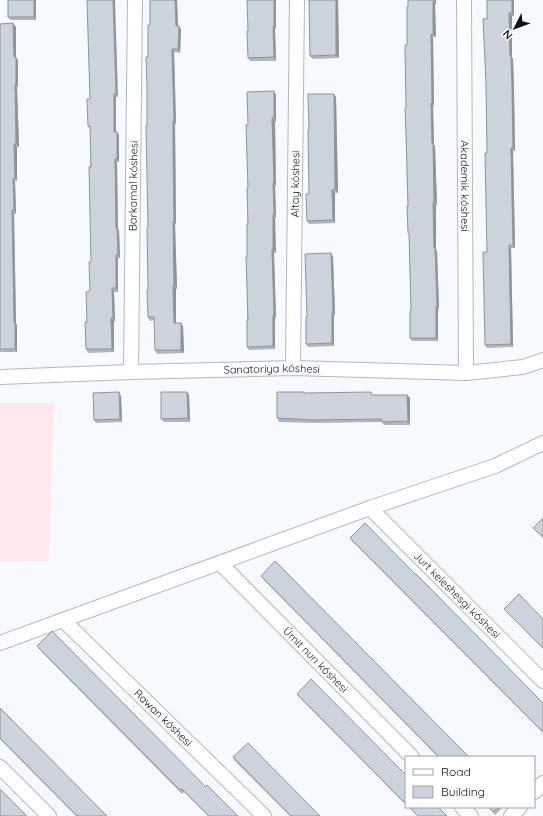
<svg xmlns="http://www.w3.org/2000/svg" width="543" height="816" font-family="Quicksand,sans-serif">
	<style>
		.education { fill: #ffe9ec }
		.lines { fill: none; stroke-linecap: round; stroke-linejoin: round }
		.minor-casing { stroke: #b0b8c1; stroke-width: 16 }
		.minor { stroke: #fff; stroke-width: 14 }
		.wall { fill: #afb5be }
		.shaded-wall { fill: #8e949b }
		.building { fill: #cbd3dd; stroke: #8e949b }
		.labels { text-anchor: middle; stroke-width: 3; stroke-linejoin: round; paint-order: stroke }
		.street-label { font-size: 11px; fill: #101316; stroke: #fff }
	</style>
	<rect width="100%" height="100%" fill="#f6fafe"/>
	<!-- education -->
	<polygon class="education" points="0,403 54,403 49,561 0,562"/>
	<g class="lines">
		<!-- minor casing -->
		<g class="minor-casing">
			<g id="minor">
				<path id="s1" d="M464 0 466 373"/>
				<path id="s2" d="M293 368 297 0"/>
				<path id="s3" d="M131 372 135 0"/>
				<path id="s4" d="M0 377 131 372 293 368 466 373 523 367 543 360"/>
				<path id="s5" d="M370 508 543 681"/>
				<path id="s6" d="M220 563 412 757"/>
				<path id="s7" d="M63 620 264 816"/>
				<polyline points="0,643 370,508 495,466 543,443"/>
				<polyline points="0,767 49,816"/>
				<polyline points="534,792 543,783"/>
				<polyline points="462,807 471,816"/>
				<polyline points="511,816 520,807"/>
			</g>
		</g>
		<!-- minor -->
		<use href="#minor" class="minor"/>
	</g>
	<!-- wall -->
	<g class="wall">
		<polygon points="8,0 36,0 36,20 10,20 8,17"/>
		<polygon points="87,0 118,97 116,97 116,132 119,135 119,162 117,162 118,229 119,231 120,258 118,258 118,292 114,292 115,321 114,321 114,352 88,353 86,349 87,322 90,291 91,262 90,129 88,126 90,99"/>
		<polygon points="177,0 178,26 181,29 180,53 174,52 176,124 175,124 176,224 175,224 177,289 176,289 176,323 181,323 183,326 184,353 157,354 155,350 155,320 150,321 148,317 148,57 150,25"/>
		<polygon points="276,0 276,29 275,29 276,61 250,61 248,58"/>
		<polygon points="309,0 338,0 339,58 313,59 310,56"/>
		<polygon points="408,0 436,0 436,5 435,5 436,37 433,37 434,106 433,106 434,145 435,146 437,205 436,205 436,250 437,251 439,309 438,309 438,341 412,341 410,338 411,311 409,234 408,233 408,206 406,136 406,135"/>
		<polygon points="514,1 514,16 512,16 512,57 513,59 514,91 515,151 513,151 515,248 511,248 513,347 487,348 485,345 487,252 487,19"/>
		<polygon points="0,24 16,27 16,58 18,60 18,87 17,87 19,147 17,147 17,181 15,181 16,214 14,214 16,324 17,325 17,352 0,352"/>
		<polygon points="274,91 276,95 276,122 275,122 276,186 275,186 276,218 275,218 276,253 274,253 276,318 275,318 275,349 249,350 247,347 248,125"/>
		<polygon points="336,97 338,193 335,193 335,223 309,224 307,221 309,194 309,130"/>
		<polygon points="331,253 333,257 335,315 334,315 334,346 308,347 306,344 307,317"/>
		<polygon points="187,392 189,395 190,422 164,422 161,419"/>
		<polygon points="304,392 304,393 373,395 407,395 410,398 410,425 384,425 382,422 315,423 279,422 277,418"/>
		<polygon points="121,396 122,422 96,423 94,420"/>
		<polygon points="543,518 543,538 533,528"/>
		<polygon points="350,538 543,703 543,733 352,541"/>
		<polygon points="261,576 469,757 438,757 263,579"/>
		<polygon points="504,609 543,619 543,649 507,612"/>
		<polygon points="37,646 206,787 238,816 208,816 184,792 182,794 39,649"/>
		<polygon points="297,694 406,775 406,805 299,697"/>
		<polygon points="0,708 107,816 76,816 0,739"/>
		<polygon points="233,757 320,816 290,816 235,761"/>
		<polygon points="488,807 503,807 495,815"/>
	</g>
	<!-- shaded-wall -->
	<g class="shaded-wall">
		<polygon points="34,0 36,0 36,20 34,17"/>
		<polygon points="113,0 115,0 118,97 116,94"/>
		<polygon points="175,0 177,0 178,29 176,26"/>
		<polygon points="274,0 276,0 276,29 274,26"/>
		<polygon points="336,0 338,0 339,58 336,55"/>
		<polygon points="434,0 436,0 436,5 434,2"/>
		<polygon points="512,0 514,0 514,16 512,13"/>
		<polygon points="433,2 435,5 436,37 433,34"/>
		<polygon points="509,13 512,16 512,57 513,59 514,91 515,151 513,148"/>
		<polygon points="13,23 16,27 16,58 18,60 18,87 16,84 14,57"/>
		<polygon points="179,26 181,29 180,53 178,49"/>
		<polygon points="273,26 275,29 276,61 274,57"/>
		<polygon points="431,34 433,37 434,106 432,103"/>
		<polygon points="172,49 174,52 176,124 174,121"/>
		<polygon points="15,84 17,87 19,147 16,144"/>
		<polygon points="274,91 276,95 276,122 274,118"/>
		<polygon points="114,94 116,97 116,135 114,132"/>
		<polygon points="334,94 336,97 338,193 335,189"/>
		<polygon points="431,103 433,106 434,145 435,146 437,205 434,201 432,143"/>
		<polygon points="272,118 275,122 276,186 274,183"/>
		<polygon points="173,121 175,124 176,224 174,221"/>
		<polygon points="117,132 119,135 119,162 117,159"/>
		<polygon points="14,144 17,147 17,181 15,178"/>
		<polygon points="511,148 513,151 515,248 513,245"/>
		<polygon points="115,159 117,162 118,229 119,231 120,258 118,255 116,228"/>
		<polygon points="13,178 15,181 16,214 14,210"/>
		<polygon points="273,183 275,186 276,218 274,214"/>
		<polygon points="332,190 335,193 335,223 333,220"/>
		<polygon points="433,202 436,205 436,250 437,251 439,309 437,306 434,248"/>
		<polygon points="12,210 14,214 16,324 17,325 17,352 15,349 14,322"/>
		<polygon points="273,214 275,218 276,253 273,250"/>
		<polygon points="173,221 175,224 177,289 174,285"/>
		<polygon points="509,245 511,248 513,347 511,344"/>
		<polygon points="272,250 274,253 276,318 274,315"/>
		<polygon points="331,253 333,257 335,315 333,312"/>
		<polygon points="116,255 118,258 118,292 116,288"/>
		<polygon points="173,286 176,289 176,326 174,323"/>
		<polygon points="112,288 114,292 115,321 113,318"/>
		<polygon points="436,306 438,309 438,341 436,338"/>
		<polygon points="332,312 334,315 334,346 332,343"/>
		<polygon points="273,315 275,318 275,349 273,346"/>
		<polygon points="111,318 114,321 114,352 112,349"/>
		<polygon points="181,323 183,326 184,353 181,350"/>
		<polygon points="119,392 121,396 122,422 120,419"/>
		<polygon points="187,392 189,395 190,422 188,418"/>
		<polygon points="407,395 410,398 410,425 408,421"/>
	</g>
	<!-- building -->
	<g class="building">
		<rect x="8" y="0" width="26" height="17"/>
		<polygon points="87,0 113,0 116,94 114,94 114,132 117,132 117,159 115,159 116,228 117,228 118,255 116,255 116,288 112,288 113,318 111,318 112,349 86,349 85,322 87,322 86,292 90,291 89,262 91,262 89,167 91,167 90,126 88,126 87,99 90,99"/>
		<polygon points="150,0 175,0 176,26 179,26 178,49 172,49 174,121 173,121 173,152 174,221 173,221 174,285 173,286 174,323 181,323 181,350 155,350 154,317 148,317 147,290 148,290 147,228 148,228 146,126 147,126 147,84 146,57 148,57 148,25 150,25"/>
		<polygon points="247,0 274,0 274,26 273,26 274,57 248,58 247,31 248,31"/>
		<polygon points="309,0 336,0 336,55 310,56"/>
		<polygon points="408,0 434,0 434,2 433,2 433,34 431,34 432,103 431,103 432,143 433,143 434,201 433,202 434,248 435,248 437,306 436,306 436,338 410,338 410,311 411,311 409,233 408,233 407,206 408,206 406,135 405,108 406,108 405,45 407,45 407,7 408,7"/>
		<polygon points="487,0 512,0 512,13 509,13 510,56 511,56 512,88 513,148 511,148 513,245 509,245 511,344 485,345 483,252 487,252 485,153 487,153 486,83 483,19 487,19"/>
		<polygon points="13,23 14,57 16,57 16,84 15,84 16,144 14,144 15,178 13,178 14,210 12,210 14,322 15,322 15,349 0,349 0,24"/>
		<polygon points="274,91 274,118 272,118 274,183 273,183 274,214 273,214 273,250 272,250 274,315 273,315 273,346 247,347 247,320 248,320 246,257 247,257 247,224 248,224 247,188 248,188 246,125 248,125 247,92"/>
		<polygon points="308,94 334,94 335,189 332,190 333,220 307,221 306,194 309,194 308,130 309,130"/>
		<polygon points="331,253 333,312 332,312 332,343 306,344 306,317 307,317 305,254"/>
		<polygon points="119,392 120,419 94,420 93,393"/>
		<polygon points="161,392 187,392 188,418 161,419"/>
		<polygon points="277,392 304,392 304,393 371,392 372,395 407,395 408,421 382,422 382,419 313,420 277,418"/>
		<polygon points="543,518 543,537 533,528"/>
		<polygon points="365,523 415,574 416,574 429,587 543,703 543,732 350,538"/>
		<polygon points="275,561 469,757 439,757 261,576"/>
		<polygon points="519,594 543,619 543,648 504,609"/>
		<polygon points="52,631 206,787 207,785 238,816 209,816 182,789 180,790 37,646"/>
		<polygon points="311,679 406,775 406,804 297,694"/>
		<polygon points="0,708 107,816 77,816 0,738"/>
		<polygon points="248,743 320,816 291,816 233,757"/>
		<polygon points="0,789 27,816 0,816"/>
		<polygon points="409,807 438,807 447,816 418,816"/>
		<polygon points="489,807 498,807 493,812"/>
	</g>
	<g class="labels">
		<!-- street labels -->
		<g class="street-label">
			<text dy="4" stroke="none"><textPath href="#s2" startOffset="184">Altay kóshesi</textPath></text>
			<text dy="4" stroke="none"><textPath href="#s3" startOffset="186">Barkamal kóshesi</textPath></text>
			<text dy="4" stroke="none"><textPath href="#s1" startOffset="186">Akademik kóshesi</textPath></text>
			<text dy="4" stroke="none"><textPath href="#s4" startOffset="272">Sanatoriya kóshesi</textPath></text>
			<text dy="4" stroke="none"><textPath href="#s5" startOffset="123">Jurt keleshesgi kóshesi</textPath></text>
			<text dy="4" stroke="none"><textPath href="#s6" startOffset="136">Úmit nurı kóshesi</textPath></text>
			<text dy="4" stroke="none"><textPath href="#s7" startOffset="140">Rawan kóshesi</textPath></text>
		</g>
	</g>
	<!-- legend -->
	<rect x="405" y="756" width="130" height="52" fill="#ffffff" stroke="#9fa1a2"/>
	<rect x="413" y="769" width="20" height="6" fill="#ffffff" stroke="#9fa1a2"/>
	<text x="441" y="776" font-size="12" fill="#101316">Road</text>
	<rect x="413" y="786" width="20" height="12" fill="#cbd3dd" stroke="#9fa1a2"/>
	<text x="441" y="796" font-size="12" fill="#101316">Building</text>
	<!-- north arrow -->
	<g transform="translate(515 28) rotate(228)" stroke="#ffffff" stroke-width="3" paint-order="stroke">
	<path d="M0-3L7 15L0 10L-7 15Z" fill="#101316"/>
	<text y="-6" font-size="11" font-weight="bold" text-anchor="middle" fill="#101316">N</text>
	</g>
</svg>
